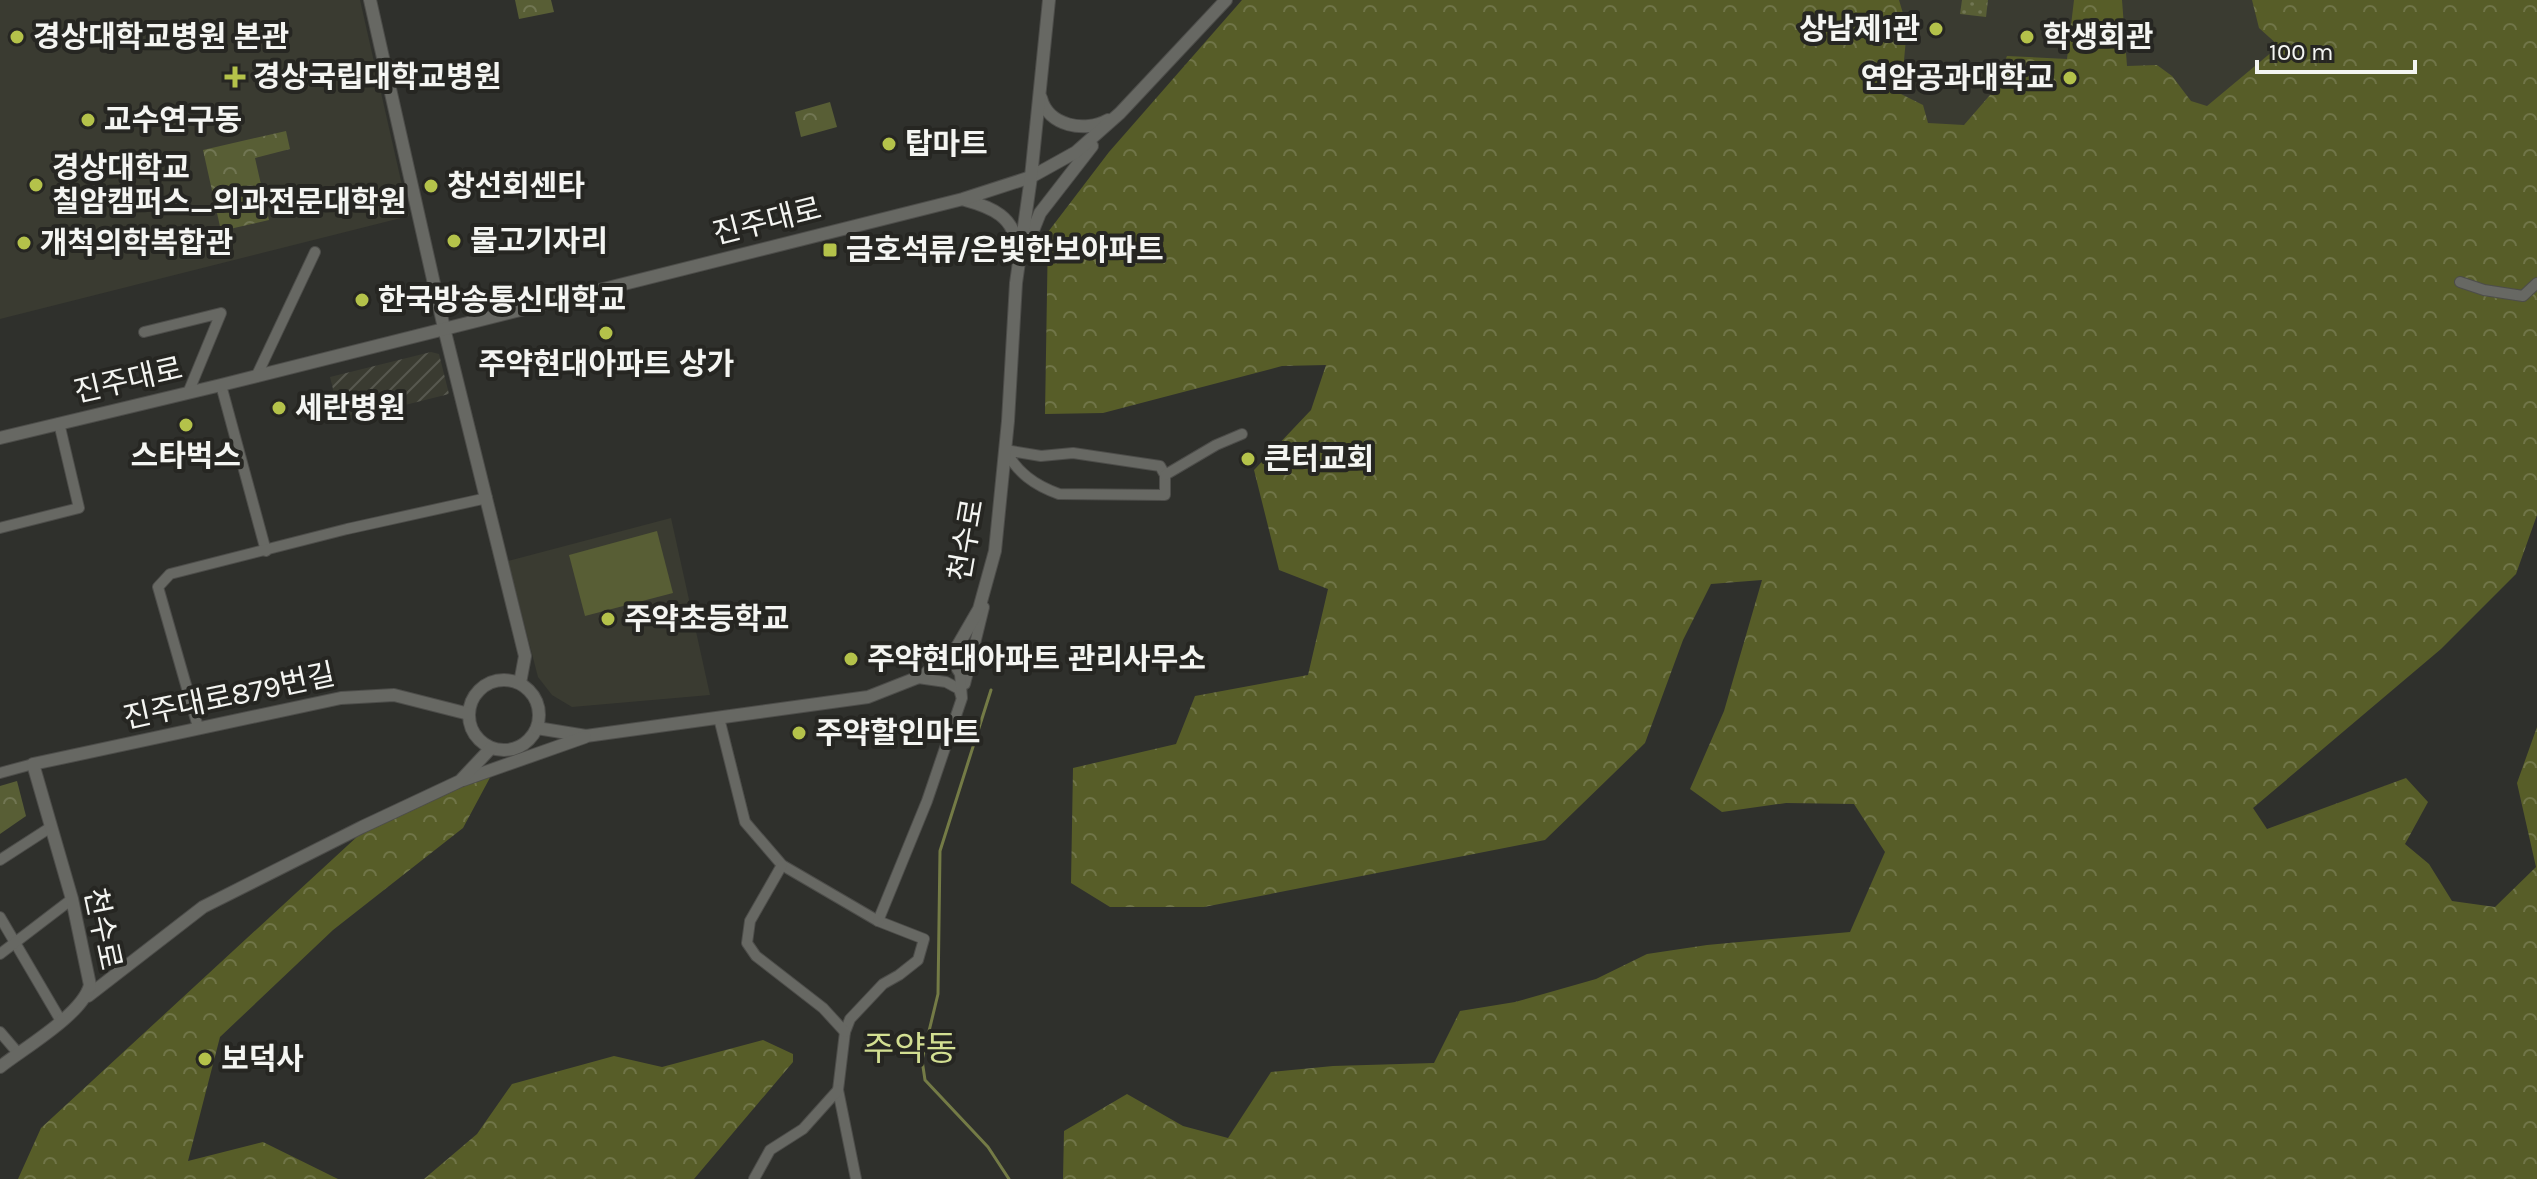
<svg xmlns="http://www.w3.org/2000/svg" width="2537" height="1179" font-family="Karla,'Noto Sans KR',sans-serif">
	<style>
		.built { fill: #3a3b31 }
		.industrial { fill: url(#industrial-furrows) }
		.grass { fill: url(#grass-dots) }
		.forest { fill: url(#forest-crowns) }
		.park { fill: url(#park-crowns) }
		.pitch { fill: #585e35 }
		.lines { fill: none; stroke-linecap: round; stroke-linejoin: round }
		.stream { stroke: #747b46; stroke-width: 3 }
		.minor-casing { stroke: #4d4d4a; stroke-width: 12 }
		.tertiary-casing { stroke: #4d4d4a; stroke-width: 14 }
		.minor { stroke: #676863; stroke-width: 10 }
		.tertiary { stroke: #676863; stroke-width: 12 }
		.poi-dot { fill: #b4c24a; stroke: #262622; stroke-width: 3 }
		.labels { text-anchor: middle; stroke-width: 8; stroke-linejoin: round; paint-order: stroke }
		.poi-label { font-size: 30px; font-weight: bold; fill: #f4f5f2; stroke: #262622; text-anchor: start }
		.street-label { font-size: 30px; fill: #f4f5f2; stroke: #262622 }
		.quarter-label { font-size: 34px; fill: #d3df92; stroke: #262622 }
	</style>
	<defs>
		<pattern id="industrial-furrows" width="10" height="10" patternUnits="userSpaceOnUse" patternTransform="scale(2)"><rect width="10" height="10" fill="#3a3b31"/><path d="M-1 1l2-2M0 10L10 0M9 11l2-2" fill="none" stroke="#57584f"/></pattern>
		<pattern id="grass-dots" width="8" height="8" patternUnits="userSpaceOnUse" patternTransform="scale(2)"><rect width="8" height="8" fill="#585e35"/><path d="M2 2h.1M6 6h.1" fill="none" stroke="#717653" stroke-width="1.8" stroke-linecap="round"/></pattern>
		<pattern id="forest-crowns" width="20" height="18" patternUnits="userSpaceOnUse" patternTransform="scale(2)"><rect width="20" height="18" fill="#575d28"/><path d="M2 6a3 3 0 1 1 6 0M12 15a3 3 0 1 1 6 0" fill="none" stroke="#707548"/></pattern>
		<pattern id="park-crowns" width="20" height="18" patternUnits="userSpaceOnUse" patternTransform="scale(2)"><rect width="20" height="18" fill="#585e35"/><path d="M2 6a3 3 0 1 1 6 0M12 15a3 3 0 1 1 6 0" fill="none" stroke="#717653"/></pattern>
	</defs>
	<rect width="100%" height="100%" fill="#2f302c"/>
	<!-- built -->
	<g class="built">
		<polygon points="0,0 360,0 409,216 0,319"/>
		<polygon points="1860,0 2336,0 2176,158 1906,156"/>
		<polygon points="671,518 710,695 572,707 552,695 538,677 508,561"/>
	</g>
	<!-- industrial -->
	<polygon class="industrial" points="431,352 439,354 449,394 341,421 330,377"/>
	<!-- grass -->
	<polygon class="grass" points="1962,0 1988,0 1986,17 1960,14"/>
	<!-- forest -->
	<g class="forest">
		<polygon points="1242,0 1899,0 1907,27 1901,94 1923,105 1928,123 1964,125 1990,95 2007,56 2067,59 2074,0 2122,0 2127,66 2157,65 2172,76 2191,101 2207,106 2279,46 2259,28 2252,0 2537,0 2537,515 2516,574 2441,649 2253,808 2267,829 2406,778 2428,802 2405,844 2429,864 2452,901 2495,907 2536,867 2517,783 2537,727 2537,1179 1063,1179 1064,1131 1127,1094 1183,1126 1228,1138 1271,1072 1333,1066 1434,1063 1460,1011 1515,1002 1596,979 1647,954 1707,945 1850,932 1885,852 1854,804 1786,803 1722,812 1690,789 1724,711 1762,580 1711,584 1683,640 1645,743 1545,840 1204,907 1110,907 1071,883 1073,768 1176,744 1195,696 1308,675 1328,589 1279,570 1254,470 1311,410 1326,365 1282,366 1103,413 1045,414 1048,232 1109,152"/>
		<polygon points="493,772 463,828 333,930 220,1037 188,1161 263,1142 338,1179 18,1179 41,1128 360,834"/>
		<polygon points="763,1040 793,1054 793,1062 694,1179 424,1179 477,1134 512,1084 614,1056 662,1067"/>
	</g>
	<!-- park -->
	<g class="park">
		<polygon points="515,0 551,0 554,12 519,19"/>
		<polygon points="830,102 837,127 801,137 795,112"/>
		<polygon points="286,131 290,149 255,158 269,220 221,231 203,150"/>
		<polygon points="17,781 26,816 0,834 0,786"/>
	</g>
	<!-- pitch -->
	<polygon class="pitch" points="657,531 673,593 585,616 569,555"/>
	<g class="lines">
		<!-- stream -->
		<polyline class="stream" points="991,690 940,851 938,994 922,1060 925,1080 988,1147 1009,1179"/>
		<!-- minor casing -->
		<g class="minor-casing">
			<g id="minor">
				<polyline points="2460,282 2484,290 2523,296 2537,283"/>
				<polyline points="144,332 221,313 188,393"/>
				<polyline points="256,377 315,252"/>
				<polyline points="221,385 266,551"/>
				<path d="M1005 450 1041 456 1073 453 1160 466 1165 475V495L1059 494C1034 485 1018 473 1005 450Z"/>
				<polyline points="1165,475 1216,445 1242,434"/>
				<polyline points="0,528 79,508 59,423"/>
				<polyline points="918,678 946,682 959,689 961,696"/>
				<polyline points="965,684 984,607"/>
				<polyline points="719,718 745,822 782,865 878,921 924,939 918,960 899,975 883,984 850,1019 845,1032 838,1090 856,1179"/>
				<polyline points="198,727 158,587 170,574 347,529 487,498"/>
				<polyline points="0,773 33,764"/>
				<polyline points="0,860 51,827"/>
				<polyline points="782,865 750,921 747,943 756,956 823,1008 845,1032"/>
				<polyline points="0,917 61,1021"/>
				<polyline points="878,921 927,801 962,698 960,674 949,656"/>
				<polyline points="0,954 72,899"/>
				<polyline points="0,1032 18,1053"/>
				<polyline points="754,1179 770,1150 803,1129 838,1090"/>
			</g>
		</g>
		<!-- tertiary casing -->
		<g class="tertiary-casing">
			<g id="tertiary">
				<polyline points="370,0 444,328 525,656 520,683"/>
				<path d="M1041 98C1048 126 1085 133 1108 120"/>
				<path d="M965 200C991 207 1016 217 1016 248"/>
				<polyline points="1028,243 1040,213 1092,146"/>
				<polyline points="0,438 221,385 963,199 1031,177 1076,152 1120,113 1226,0"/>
				<circle cx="504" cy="715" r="35"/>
				<polyline points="537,728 586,736 868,697 924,675 957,647 979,609 995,551 1008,421 1016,283 1031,177 1049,0"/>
				<polyline points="463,780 585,737"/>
				<polyline points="88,996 203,907 362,827 460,781 491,748"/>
				<path d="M0 1067C24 1048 83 1014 90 985L72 899 33 764 341 698 394 695 469 714"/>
			</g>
		</g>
		<!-- minor -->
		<use href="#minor" class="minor"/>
		<!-- tertiary -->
		<use href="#tertiary" class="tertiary"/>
	</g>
	<!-- markers -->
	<g class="poi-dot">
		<circle cx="1936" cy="29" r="8"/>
		<circle cx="17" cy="37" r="8"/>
		<circle cx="2027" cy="37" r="8"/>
		<path d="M231 65h8v8h8v8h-8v8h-8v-8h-8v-8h8z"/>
		<circle cx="2070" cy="78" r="8"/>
		<circle cx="88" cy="120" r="8"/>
		<circle cx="889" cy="144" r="8"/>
		<circle cx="36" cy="185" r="8"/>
		<circle cx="431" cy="186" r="8"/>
		<circle cx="454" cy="241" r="8"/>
		<circle cx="24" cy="243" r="8"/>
		<rect x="822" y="242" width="16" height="16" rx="4"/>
		<circle cx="362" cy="300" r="8"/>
		<circle cx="606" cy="333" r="8"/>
		<circle cx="279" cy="408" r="8"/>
		<circle cx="186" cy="425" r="8"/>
		<circle cx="1248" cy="459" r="8"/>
		<circle cx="608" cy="619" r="8"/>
		<circle cx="851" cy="659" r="8"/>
		<circle cx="799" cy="733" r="8"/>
		<circle cx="205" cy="1059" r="8"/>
	</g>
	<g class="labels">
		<!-- poi labels -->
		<g class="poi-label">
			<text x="1920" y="39" text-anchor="end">상남제1관</text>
			<text x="33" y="47">경상대학교병원 본관</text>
			<text x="2043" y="47">학생회관</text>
			<text x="253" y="87">경상국립대학교병원</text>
			<text x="2054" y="88" text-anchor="end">연암공과대학교</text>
			<text x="104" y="130">교수연구동</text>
			<text x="905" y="154">탑마트</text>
			<text x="52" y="178">경상대학교<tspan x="52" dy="34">칠암캠퍼스_의과전문대학원</tspan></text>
			<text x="447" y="196">창선회센타</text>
			<text x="470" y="251">물고기자리</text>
			<text x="40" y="253">개척의학복합관</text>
			<text x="846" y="260">금호석류/은빛한보아파트</text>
			<text x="378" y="310">한국방송통신대학교</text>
			<text x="606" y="374" text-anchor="middle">주약현대아파트 상가</text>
			<text x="295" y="418">세란병원</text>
			<text x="186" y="466" text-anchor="middle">스타벅스</text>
			<text x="1264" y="469">큰터교회</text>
			<text x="624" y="629">주약초등학교</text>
			<text x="867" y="669">주약현대아파트 관리사무소</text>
			<text x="815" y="743">주약할인마트</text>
			<text x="221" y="1069">보덕사</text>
		</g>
		<!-- street labels -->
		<g class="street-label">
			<text transform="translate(767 221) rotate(-14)" y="10">진주대로</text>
			<text transform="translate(128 380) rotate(-13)" y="10">진주대로</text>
			<text transform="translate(966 540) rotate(-80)" y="10">천수로</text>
			<text transform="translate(229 696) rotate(-12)" y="10">진주대로879번길</text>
			<text transform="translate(103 929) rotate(78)" y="10">천수로</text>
		</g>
		<!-- quarter labels -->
		<g class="quarter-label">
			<text x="910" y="1060">주약동</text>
		</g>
	</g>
	<!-- scale -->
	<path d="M2257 60v12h158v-12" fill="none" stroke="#f4f5f2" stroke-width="4"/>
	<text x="2269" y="60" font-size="24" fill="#f4f5f2" stroke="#262622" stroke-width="6" paint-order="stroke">100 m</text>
</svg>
